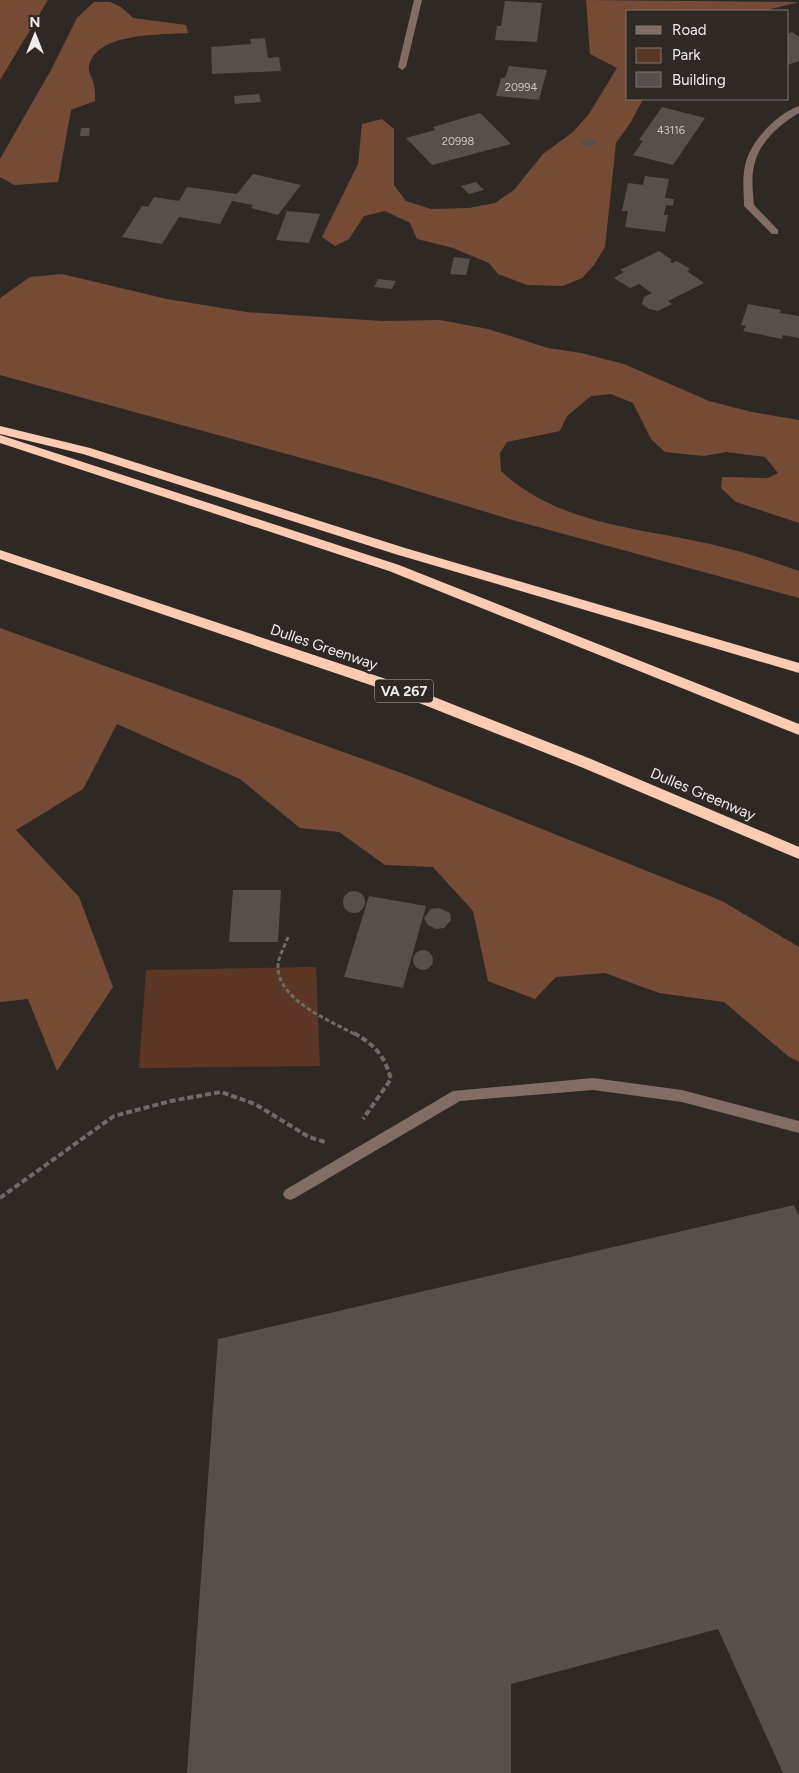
<svg xmlns="http://www.w3.org/2000/svg" width="799" height="1773" font-family="Figtree,sans-serif">
	<style>
		.green { fill: #5c3725 }
		.forest { fill: #764b36 }
		.building { fill: #564f4c }
		.lines { fill: none; stroke-linecap: round; stroke-linejoin: round }
		.path-far1 { stroke: #6f6a67; stroke-width: 3; stroke-dasharray: 4.5 2.5; stroke-linecap: butt }
		.path { stroke: #6f6a67; stroke-width: 4; stroke-dasharray: 6 3; stroke-linecap: butt }
		.minor { fill: #826d64; fill-rule: evenodd }
		.highway { fill: #fdcab2; fill-rule: evenodd }
		.labels { text-anchor: middle; stroke-width: 5; stroke-linejoin: round; paint-order: stroke }
		.far-number-label { font-size: 11px; fill: #cac5c2 }
		.shield { fill: #2f2926; stroke: #b6b2af; stroke-width: 1 }
		.shield-label { font-size: 14px; font-weight: bold; fill: #f0ecea }
		.street-label { font-size: 15px; fill: #f0ecea; stroke: #2f2926 }
	</style>
	<rect width="100%" height="100%" fill="#2f2926"/>
	<!-- green -->
	<polygon class="green" points="316,967 320,1066 139,1068 146,970"/>
	<!-- forest -->
	<g class="forest">
		<polygon points="0,0 48,0 0,80"/>
		<polygon points="586,0 799,2 763,11 628,11 628,99 643,99 631,122 616,143 605,247 594,265 582,278 563,286 527,285 498,274 489,263 453,248 417,239 410,223 385,211 364,216 349,239 335,246 322,237 358,164 362,124 382,119 394,129 394,185 406,201 431,209 469,208 495,203 514,190 543,154 573,132 589,114 617,68 590,54"/>
		<path d="M94 2H110L121 7 133 18 186 25 188 33C160 35 95 32 89 67 88 73 93 79 94 85 95 90 95 96 95 101L71 110 58 182 14 185 0 177V159L51 70 77 18Z"/>
		<path d="M62 274 167 299 246 312 382 321 440 320 488 329 548 348 581 353 624 364 709 401 752 412 799 420V523L736 502 721 488 722 477 768 478 778 473 765 457 726 452 704 456 665 452 651 439 633 403 611 394 591 396 567 416 560 431 507 442 500 453 501 471C560 527 648 528 722 547 748 553 774 563 799 571V598L509 519 378 479 0 375V298L30 277Z"/>
		<polygon points="0,628 404,774 722,901 799,947 799,1062 788,1056 724,1002 659,993 605,973 556,977 535,999 488,981 473,911 433,867 385,865 339,832 300,828 240,779 117,724 83,789 16,830 79,897 113,987 57,1071 28,999 0,1002"/>
	</g>
	<!-- building -->
	<g class="building">
		<polygon points="505,1 542,3 537,42 495,40 497,26 501,26"/>
		<polygon points="792,32 799,37 799,61 788,65 788,34"/>
		<polygon points="265,38 268,58 279,57 281,71 212,74 211,47 251,44 250,39"/>
		<polygon points="509,66 547,70 539,100 496,96 501,78 505,78"/>
		<polygon points="259,94 261,102 235,104 234,96"/>
		<polygon points="662,107 705,118 673,165 633,155 643,141 639,140"/>
		<polygon points="480,113 511,144 432,165 406,138 435,130 433,127"/>
		<polygon points="81,128 90,128 89,136 80,136"/>
		<polygon points="592,139 597,144 585,147 580,142"/>
		<polygon points="253,174 301,185 278,215 251,208 253,205 232,201 220,224 179,217 162,244 122,237 142,206 148,207 154,197 179,201 187,187 237,194"/>
		<polygon points="645,176 669,179 665,198 674,199 673,206 666,205 664,215 668,215 665,232 625,227 628,211 622,211 628,183 643,185"/>
		<polygon points="476,182 484,190 469,194 461,186"/>
		<polygon points="287,211 320,214 309,243 276,240"/>
		<polygon points="659,251 672,260 670,261 672,263 677,261 690,269 687,271 704,283 668,301 672,304 658,311 649,309 642,304 644,297 652,293 639,284 630,288 614,278 624,272 620,270"/>
		<polygon points="454,257 470,259 466,275 450,274"/>
		<polygon points="378,279 396,281 392,289 374,287"/>
		<polygon points="748,304 781,310 780,313 799,316 799,338 783,335 782,339 743,331 746,326 741,325"/>
		<polygon points="233,890 281,890 278,942 229,942"/>
		<circle cx="354" cy="902" r="11"/>
		<polygon points="369,896 426,906 403,988 344,977"/>
		<polygon points="439,908 450,913 451,920 444,928 436,929 428,925 424,918 431,909"/>
		<circle cx="423" cy="960" r="10"/>
		<polygon points="794,1205 799,1216 799,1773 783,1773 718,1629 511,1684 511,1773 187,1773 218,1339"/>
	</g>
	<g class="lines">
		<!-- path-far1 -->
		<path class="path-far1" d="M288 937C285 946 278 957 278 966 277 1000 331 1021 356 1035"/>
		<!-- path -->
		<g class="path">
			<path d="M354 1033C376 1046 384 1055 391 1079L363 1119"/>
			<polyline points="0,1198 114,1116 171,1101 221,1092 255,1104 309,1137 325,1142"/>
		</g>
		<!-- minor -->
		<g class="minor">
			<polygon points="414,0 422,0 406,67 402,70 398,67"/>
			<path d="M799 106V113C780 124 758 143 754 166 751 179 753 192 754 205L778 230V234H772L744 206C744 193 742 179 745 166 749 143 776 114 799 106Z"/>
			<polygon points="593,1078 682,1090 799,1121 799,1133 682,1102 593,1090 460,1101 295,1198 290,1200 285,1198 283,1194 285,1190 453,1091"/>
		</g>
		<!-- highway -->
		<g class="highway">
			<polygon points="0,426 90,448 405,548 799,663 799,673 395,554 83,454 0,434"/>
			<polygon points="0,435 399,565 799,724 799,735 389,571 0,443"/>
			<polygon points="0,550 404,685 591,759 799,847 799,859 581,767 394,693 0,559"/>
		</g>
	</g>
	<g class="labels">
		<!-- far-number labels -->
		<g class="far-number-label">
			<text x="521" y="91">20994</text>
			<text x="671" y="134">43116</text>
			<text x="458" y="145">20998</text>
		</g>
		<!-- shield labels -->
		<rect class="shield" x="375" y="679.5" width="58" height="23" rx="4"/>
		<g class="shield-label">
			<text x="404" y="696">VA 267</text>
		</g>
		<!-- street labels -->
		<g class="street-label">
			<text transform="translate(324 647) rotate(19)" y="5">Dulles Greenway</text>
			<text transform="translate(703 794) rotate(23)" y="5">Dulles Greenway</text>
		</g>
	</g>
	<!-- legend -->
	<rect x="626" y="10" width="162" height="90" fill="#2f2926" stroke="#7c7774"/>
	<rect x="636" y="26" width="25" height="8" fill="#826d64" stroke="#7c7774"/>
	<text x="672" y="35" font-size="15" fill="#f0ecea">Road</text>
	<rect x="636" y="48" width="25" height="15" fill="#5c3725" stroke="#7c7774"/>
	<text x="672" y="60" font-size="15" fill="#f0ecea">Park</text>
	<rect x="636" y="72" width="25" height="15" fill="#564f4c" stroke="#7c7774"/>
	<text x="672" y="85" font-size="15" fill="#f0ecea">Building</text>
	<!-- north arrow -->
	<g transform="translate(35 35)" stroke="#2f2926" stroke-width="4" paint-order="stroke">
	<path d="M0-4L9 19L0 12L-9 19Z" fill="#f0ecea"/>
	<text y="-8" font-size="14" font-weight="bold" text-anchor="middle" fill="#f0ecea">N</text>
	</g>
</svg>
